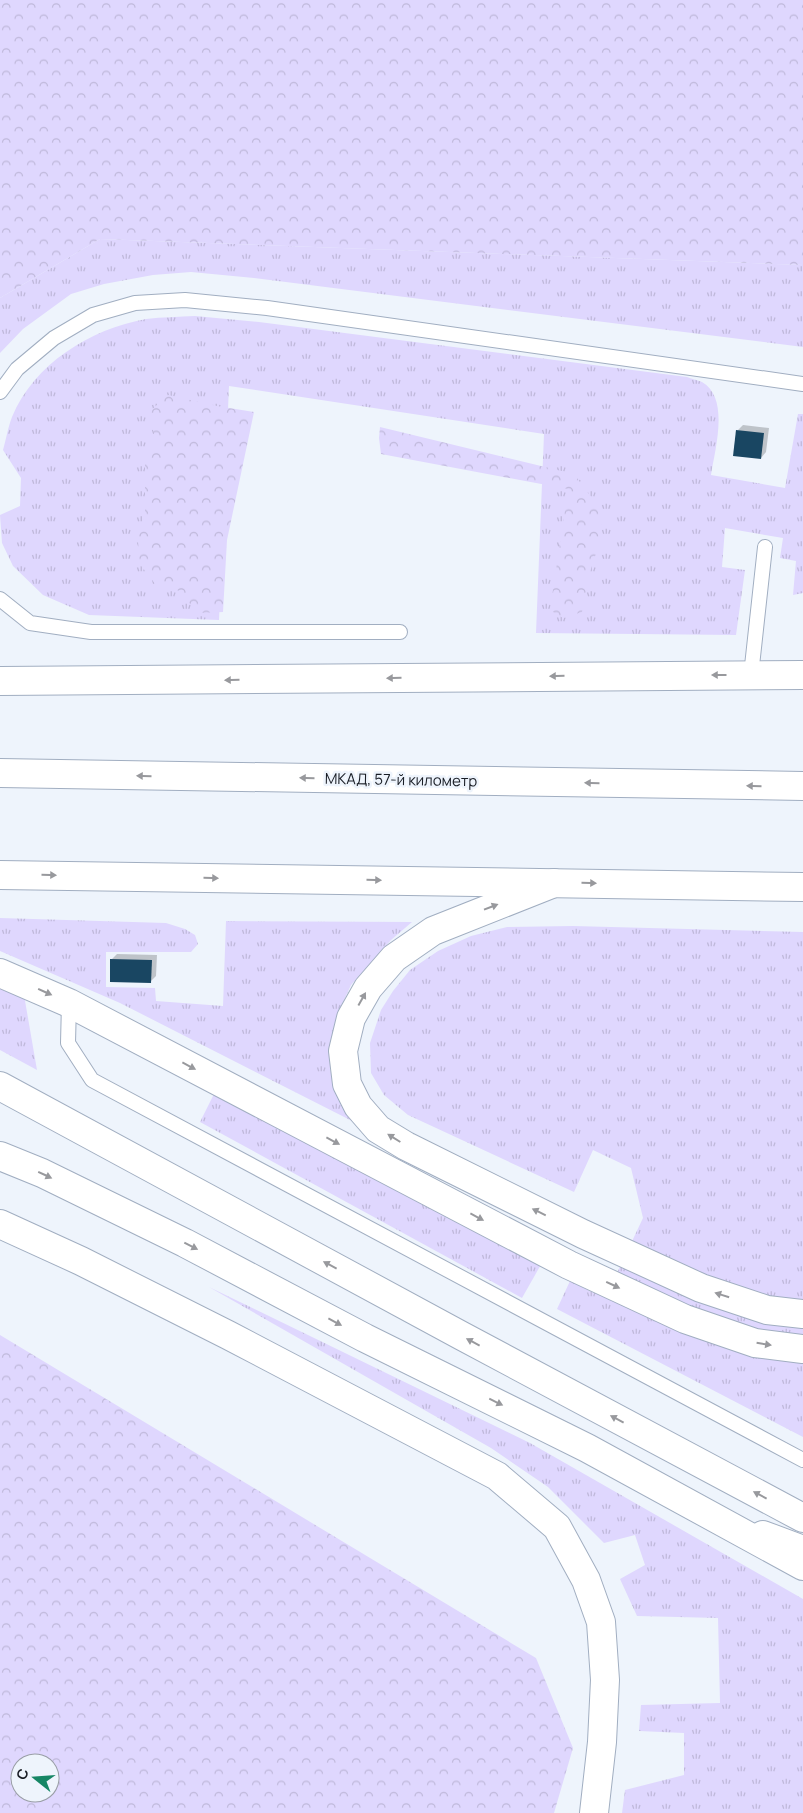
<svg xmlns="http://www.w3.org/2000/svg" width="803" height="1813" font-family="Manrope,sans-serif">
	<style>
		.grass { fill: url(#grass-tufts) }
		.forest { fill: url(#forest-crowns); fill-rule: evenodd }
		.shadow { fill: #0003 }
		.building { fill: #194662 }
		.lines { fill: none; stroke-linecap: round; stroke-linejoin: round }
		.service-casing { stroke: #a1aec1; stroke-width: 16 }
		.minor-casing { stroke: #a1aec1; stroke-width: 30 }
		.secondary-casing { stroke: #a1aec1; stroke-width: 30 }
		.primary-casing { stroke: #a1aec1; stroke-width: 30 }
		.trunk-casing { stroke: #a1aec1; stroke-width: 30 }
		.service { stroke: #fff; stroke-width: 14 }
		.minor { stroke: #fff; stroke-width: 28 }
		.secondary { stroke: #fff; stroke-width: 28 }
		.primary { stroke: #fff; stroke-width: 28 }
		.trunk { stroke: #fff; stroke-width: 28 }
		.oneway { fill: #98999d }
		.labels { text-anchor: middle; stroke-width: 5; stroke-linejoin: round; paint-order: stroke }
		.street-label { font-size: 15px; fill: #191d25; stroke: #eef4fc }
	</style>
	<defs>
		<pattern id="grass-tufts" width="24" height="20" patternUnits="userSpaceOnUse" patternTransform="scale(1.25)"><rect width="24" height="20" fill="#dfd7fe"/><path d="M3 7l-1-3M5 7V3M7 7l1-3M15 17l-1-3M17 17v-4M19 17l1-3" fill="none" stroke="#bfb8da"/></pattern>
		<pattern id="forest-crowns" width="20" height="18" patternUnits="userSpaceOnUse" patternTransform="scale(1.25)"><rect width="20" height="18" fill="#dfd7fe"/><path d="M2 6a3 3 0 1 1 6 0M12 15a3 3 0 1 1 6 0" fill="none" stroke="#bfb8da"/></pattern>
	</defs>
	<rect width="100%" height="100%" fill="#eef4fc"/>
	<!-- grass -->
	<g class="grass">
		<polygon points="100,239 803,265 803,347 254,278 191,272 153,275 104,284 71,294 23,329 0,353 0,298"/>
		<path d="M195 316 259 322 687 377C691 379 698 380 702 382 730 398 715 449 711 475L785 488 798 414H803V593L793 595 796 561 780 558 783 538 725 528 722 567 745 570 736 635 536 633 544 434 229 386 219 620 89 615 43 595 13 566 2 543 0 515 20 506 21 478 3 450C6 440 8 427 12 417 34 364 90 329 146 319 162 317 179 317 195 316Z"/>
		<polygon points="0,918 166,923 185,929 195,935 198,944 191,952 106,952 106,987 155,988 156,1001 223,1006 226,921 412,922 391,940 351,985 337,1015 330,1069 338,1093 358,1124 120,1003 0,951"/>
		<polygon points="573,926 803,932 803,1437 557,1309 570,1281 594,1293 617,1273 643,1218 631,1168 593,1150 574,1192 408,1115 384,1095 371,1073 370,1043 381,1010 393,991 410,970 438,951 471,936 507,927"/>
		<polygon points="0,982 24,995 37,1070 0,1050"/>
		<polygon points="215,1092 543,1261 522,1298 200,1122"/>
		<polygon points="209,1287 530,1443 803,1599 803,1813 622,1813 625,1790 684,1775 684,1733 639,1731 641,1705 720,1703 718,1618 637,1616 620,1579 645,1565 635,1535 604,1543 548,1487 491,1448"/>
	</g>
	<!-- forest -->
	<g class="forest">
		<polygon points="0,0 803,0 803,265 100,239 0,298"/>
		<polygon points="168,395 217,406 254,412 227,540 223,612 197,613 180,591 156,585 139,563 138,537 145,513 145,462 155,438 149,412"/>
		<polygon points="380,427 574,474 597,505 602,522 600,541 589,575 582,612 563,618 550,610 568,489 381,454 379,438"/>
		<path d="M0 1335 536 1658 573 1748 554 1813H0ZM20 1763H50V1793H20Z"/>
	</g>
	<!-- shadow -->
	<g class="shadow">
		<polygon points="743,425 769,428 766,452 761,458 738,430"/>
		<polygon points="117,954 157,955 156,976 151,981 112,959"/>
	</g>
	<!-- building -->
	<g class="building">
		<polygon points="736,430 764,433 761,459 733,456"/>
		<polygon points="110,959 152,960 151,983 110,982"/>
	</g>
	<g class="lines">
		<!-- service casing -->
		<g class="service-casing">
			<g id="service">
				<polyline points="0,392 17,369 54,338 93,315 135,303 185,300 267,308 803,384"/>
				<polyline points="0,599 30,623 91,632 400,632"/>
				<polyline points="751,675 765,547"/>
				<polyline points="69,1003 68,1043 92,1080 803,1460"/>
			</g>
		</g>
		<!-- minor casing -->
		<g class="minor-casing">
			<polyline id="minor" points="0,1224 81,1261 228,1335 497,1476 557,1527 586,1580 601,1622 605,1680 602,1742 594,1813"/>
		</g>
		<!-- secondary casing -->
		<g class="secondary-casing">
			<g id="secondary">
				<polyline points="554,883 433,931 394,958 368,988 351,1018 343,1051 347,1084 358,1106 378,1129 406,1146 583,1234 701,1288 767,1310 803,1314"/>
				<polyline points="0,973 69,1003 569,1265 685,1319 755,1343 803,1349"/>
			</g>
		</g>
		<!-- primary casing -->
		<g class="primary-casing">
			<g id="primary">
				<polyline points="0,681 803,675"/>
				<polyline points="763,1535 803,1550"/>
			</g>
		</g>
		<!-- trunk casing -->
		<g class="trunk-casing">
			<g id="trunk">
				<polyline points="0,773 803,786"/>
				<polyline points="0,875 803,887"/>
				<polyline points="0,1086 462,1336 803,1518"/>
				<polyline points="0,1156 42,1173 185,1243 365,1338 587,1448 803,1566"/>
			</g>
		</g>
		<!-- service -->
		<use href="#service" class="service"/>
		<!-- minor -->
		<use href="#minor" class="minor"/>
		<!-- secondary -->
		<use href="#secondary" class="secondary"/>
		<!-- primary -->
		<use href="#primary" class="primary"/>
		<!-- trunk -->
		<use href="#trunk" class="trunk"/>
	</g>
	<!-- one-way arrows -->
	<defs><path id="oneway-solid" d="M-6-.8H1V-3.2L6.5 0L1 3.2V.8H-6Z" transform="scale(1.25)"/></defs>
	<g class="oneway">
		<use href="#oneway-solid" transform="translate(719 675) rotate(180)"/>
		<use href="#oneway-solid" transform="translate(557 676) rotate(179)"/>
		<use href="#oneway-solid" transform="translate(394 678) rotate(179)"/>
		<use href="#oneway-solid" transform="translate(232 680) rotate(179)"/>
		<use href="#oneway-solid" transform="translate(144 776) rotate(-179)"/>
		<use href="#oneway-solid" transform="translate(307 778) rotate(-179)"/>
		<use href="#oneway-solid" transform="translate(592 783) rotate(-179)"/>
		<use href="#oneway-solid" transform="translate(754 786) rotate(-179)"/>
		<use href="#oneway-solid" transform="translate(49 875) rotate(1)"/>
		<use href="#oneway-solid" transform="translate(211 878) rotate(1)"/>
		<use href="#oneway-solid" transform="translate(374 880) rotate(1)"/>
		<use href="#oneway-solid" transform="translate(589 883) rotate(1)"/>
		<use href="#oneway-solid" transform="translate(491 907) rotate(-21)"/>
		<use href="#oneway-solid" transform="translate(45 992) rotate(24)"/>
		<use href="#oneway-solid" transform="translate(362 999) rotate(-61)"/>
		<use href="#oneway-solid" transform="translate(189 1066) rotate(28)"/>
		<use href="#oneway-solid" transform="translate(394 1138) rotate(-148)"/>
		<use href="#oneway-solid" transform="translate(333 1141) rotate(28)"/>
		<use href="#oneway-solid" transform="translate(45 1175) rotate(25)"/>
		<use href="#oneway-solid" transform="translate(539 1212) rotate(-154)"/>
		<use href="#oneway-solid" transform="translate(477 1217) rotate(28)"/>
		<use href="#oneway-solid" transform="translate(191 1246) rotate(27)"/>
		<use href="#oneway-solid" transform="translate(330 1265) rotate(-152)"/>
		<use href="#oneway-solid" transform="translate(613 1285) rotate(25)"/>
		<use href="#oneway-solid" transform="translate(722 1295) rotate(-162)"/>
		<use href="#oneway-solid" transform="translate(335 1322) rotate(28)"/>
		<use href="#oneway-solid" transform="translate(473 1342) rotate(-152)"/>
		<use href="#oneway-solid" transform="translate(764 1344) rotate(9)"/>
		<use href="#oneway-solid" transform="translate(496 1402) rotate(26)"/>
		<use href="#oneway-solid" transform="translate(617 1419) rotate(-152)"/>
		<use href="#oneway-solid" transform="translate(760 1495) rotate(-152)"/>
	</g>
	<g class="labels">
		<!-- street labels -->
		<g class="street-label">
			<text transform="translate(401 780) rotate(1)" y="5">МКАД, 57-й километр</text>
		</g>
	</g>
	<!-- north arrow -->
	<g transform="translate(35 1778) rotate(287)"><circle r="24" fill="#eef4fc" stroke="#999ea6"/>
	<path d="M0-4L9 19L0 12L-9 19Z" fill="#168665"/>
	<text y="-8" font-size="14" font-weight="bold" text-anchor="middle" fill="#191d25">С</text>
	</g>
</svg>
